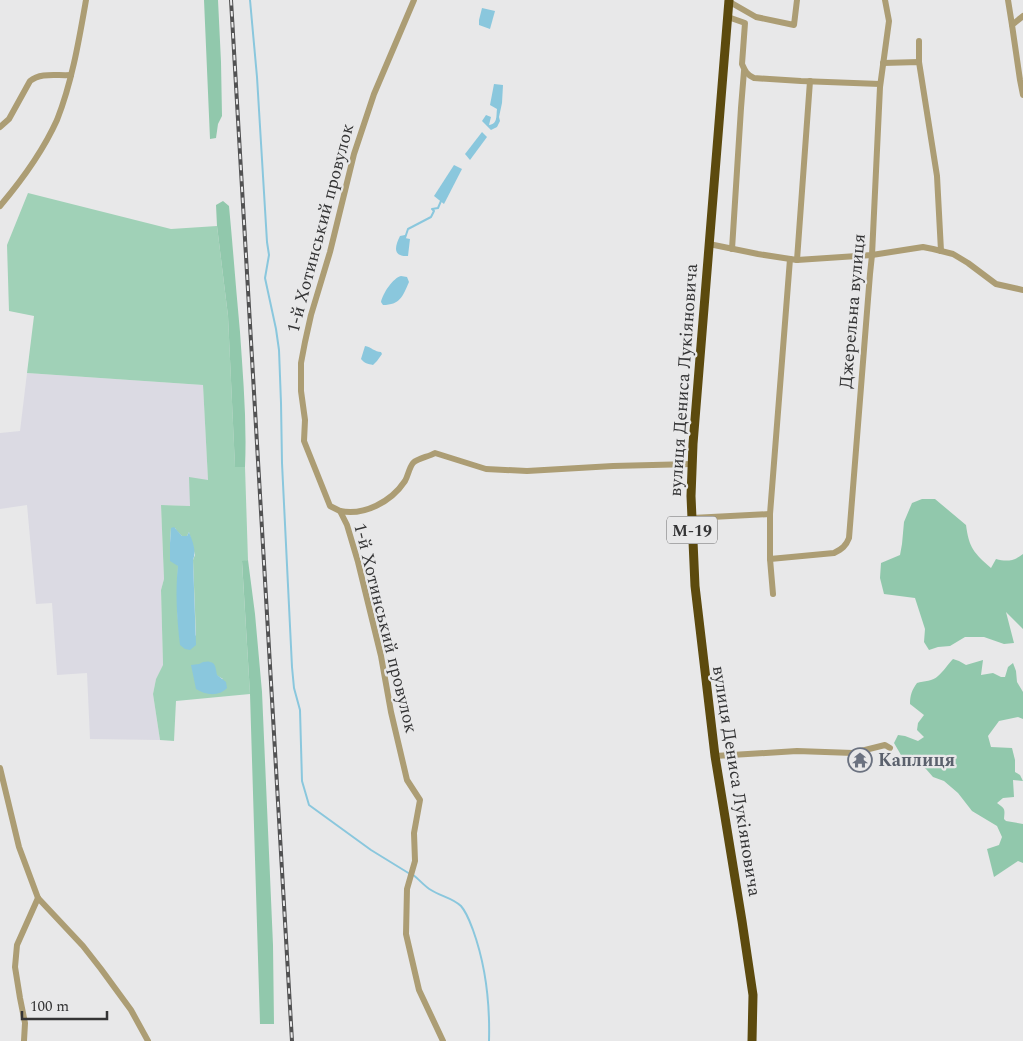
<svg xmlns="http://www.w3.org/2000/svg" width="1023" height="1041" font-family="Spectral,serif">
	<style>
		.built { fill: #dbdae3 }
		.green { fill: #a0d1b7; fill-rule: evenodd }
		.forest { fill: #91c8ac }
		.water { fill: #8ac7dd }
		.lines { fill: none; stroke-linecap: round; stroke-linejoin: round }
		.stream { stroke: #8ac7dd; stroke-width: 2 }
		.minor { stroke: #ac9d74; stroke-width: 6 }
		.highway { stroke: #5c4a0e; stroke-width: 9 }
		.rail-casing { stroke: #515152; stroke-width: 4 }
		.rail { stroke: #e8e8e9; stroke-width: 2; stroke-dasharray: 5.5; stroke-linecap: butt }
		.labels { text-anchor: middle; stroke-width: 4.5; stroke-linejoin: round; paint-order: stroke }
		.shield { fill: #e8e8e9; stroke: #6a6a6b; stroke-width: 1 }
		.shield-label { font-size: 16px; font-weight: bold; fill: #343435 }
		.street-label { font-size: 18px; fill: #343435; stroke: #e8e8e9 }
		.worship-label { font-size: 18px; font-weight: bold; fill: #5b616d; stroke: #e8e8e9; text-anchor: start }
	</style>
	<rect width="100%" height="100%" fill="#e8e8e9"/>
	<!-- built -->
	<polygon class="built" points="27,373 203,385 208,480 190,506 161,505 164,579 161,590 163,666 156,679 153,694 160,740 90,739 87,673 57,675 52,603 36,604 27,505 0,509 0,433 20,431"/>
	<!-- green -->
	<path class="green" d="M28 193 171 229 217 226 228 316 235 466 245 467 248 560 242 562 250 694 176 701 174 741 160 740 153 694 156 679 163 665 161 590 164 579 161 505 190 506 189 477 208 480 203 385 27 373 34 316 9 311 7 245ZM171 528H175L177 531 182 536H187L189 532 195 555 193 560 196 636 178 620 177 606 178 566 170 543ZM207 662H210L216 675 223 679 196 689Z"/>
	<!-- forest -->
	<g class="forest">
		<polygon points="204,0 218,0 221,62 222,116 218,124 216,138 210,139"/>
		<path d="M223 201 229 206C233 248 236 290 240 332 243 377 247 422 245 467H235L228 316 217 226 216 205Z"/>
		<path d="M922 499H935L966 525C969 548 974 553 991 568L996 559C1007 562 1014 561 1023 554V629L1006 612 1014 643 1004 644 984 637H965L950 646 938 647 929 650 924 642 925 629 915 598 884 594 880 578 881 563 900 555 902 544 904 522 912 503Z"/>
		<polygon points="248,560 255,614 262,692 273,945 274,1024 260,1024 250,694 242,561"/>
		<path d="M953 659 959 661 966 665 983 660 981 675 993 673 1001 677H1005L1008 667 1013 663 1016 671 1017 682 1023 692V719L1018 717 999 721 988 736 991 747 1012 748 1015 760V772L1020 775 1023 781 1013 780 1014 797 1003 798 997 803C1005 809 1005 808 1004 819L1006 821 1023 824V863L1018 861 994 877 987 849 999 845 1002 837 997 826 972 811 958 793 944 781 933 777 926 769 908 755H901L894 743 898 735 905 736 918 741 924 737 917 730 918 723 924 715 910 704C910 695 912 690 917 683 924 681 933 681 938 676 943 672 948 664 953 659Z"/>
	</g>
	<!-- water -->
	<g class="water">
		<polygon points="482,8 495,11 490,29 479,25 479,20"/>
		<path d="M494 84 503 85 502 103 499 117 500 121 497 127 491 130 482 121 486 115 491 117 489 125C498 124 496 116 497 109L490 105Z"/>
		<polygon points="482,132 487,137 470,160 465,154"/>
		<polygon points="454,165 462,169 444,204 434,196"/>
		<path d="M405 235V238L410 239 408 256C392 257 395 246 400 236Z"/>
		<path d="M401 276 407 277 409 282C403 296 400 305 383 305L381 302C383 293 393 278 401 276Z"/>
		<path d="M365 346C371 347 375 352 381 352L382 354 377 361 373 365C368 364 364 363 361 359Z"/>
		<path d="M174 527 182 536H187L189 532C192 540 197 551 193 560L196 645 190 650 185 649 180 645C177 619 175 592 178 566L170 561V543L171 528Z"/>
		<path d="M203 662C205 662 208 661 210 662 216 662 216 671 217 675L226 682 227 688C219 697 205 695 196 689L191 665 199 664Z"/>
	</g>
	<g class="lines">
		<!-- stream -->
		<g class="stream">
			<polyline points="250,0 257,77 267,242 269,255 265,278 276,329 279,350 281,403 282,463 292,667 294,688 300,710 302,781 309,805 371,850 410,874"/>
			<polyline points="405,238 408,229 431,217 434,211 432,209 438,208 441,201"/>
			<path d="M413 875C419 879 424 886 431 890 440 896 453 898 461 906 467 913 470 922 473 930 486 966 490 1004 489 1041"/>
		</g>
		<!-- minor -->
		<g class="minor">
			<polyline points="414,0 374,94 354,154 330,252 311,315 305,342 301,363 301,391 305,420 304,441 330,506 340,511 347,525 358,562 381,656 391,712 407,780 420,800 414,833 415,861 407,889 406,934 419,990 443,1041"/>
			<polyline points="1008,0 1012,25"/>
			<polyline points="728,1 756,17 794,25 797,0"/>
			<polyline points="1023,16 1012,25 1020,80 1023,95"/>
			<path d="M728 17 745 23 742 64C745 71 747 75 754 78L801 81 880 84"/>
			<polyline points="919,41 919,62"/>
			<polyline points="883,63 919,62 937,176 941,251"/>
			<path d="M0 127 9 119 30 81C41 72 57 76 71 75"/>
			<path d="M0 206C22 180 43 151 57 120 72 82 79 40 86 0"/>
			<polyline points="709,244 758,254 797,260 872,255 923,247 933,249 953,254 968,263 996,284 1023,290"/>
			<polyline points="732,249 741,108 744,71"/>
			<polyline points="797,260 810,81"/>
			<path d="M340 511C364 516 391 502 405 481 408 476 409 468 413 463 418 458 428 457 435 453L486 469 527 471 613 466 692 464"/>
			<polyline points="692,518 770,514"/>
			<path d="M770 559 834 553C842 549 846 546 849 538L870 274 872 255 880 87 889 21 885 0"/>
			<polyline points="773,594 770,559 770,514 790,259"/>
			<polyline points="715,756 797,751 853,753 885,745 890,748"/>
			<polyline points="0,768 19,847 38,898 83,946 101,969 131,1010 148,1041"/>
			<polyline points="24,1041 25,1023 20,998 15,967 17,945 38,898"/>
		</g>
		<!-- highway -->
		<polyline class="highway" points="729,0 693,444 691,496 695,586 715,756 742,921 753,995 752,1041"/>
		<!-- rail casing -->
		<g class="rail-casing">
			<polyline id="rail" points="231,0 292,1041"/>
		</g>
		<!-- rail -->
		<use href="#rail" class="rail"/>
	</g>
	<!-- icons -->
	<defs>
		<g id="temple-ring" transform="scale(1.25)"><circle r="9.5" fill="#e8e8e9" stroke="#6b7280" stroke-width="1.5"/><path d="M0-6L5-2H3V0L6.5 2.5H4V6H1.5V3h-3V6H-4V2.5H-6.5L-3 0V-2H-5Z" fill="#6b7280"/></g>
	</defs>
	<g fill-rule="evenodd">
		<use href="#temple-ring" x="860" y="760"/>
	</g>
	<g class="labels">
		<!-- shield labels -->
		<rect class="shield" x="667" y="516.5" width="50" height="27" rx="4"/>
		<g class="shield-label">
			<text x="692" y="536">М-19</text>
		</g>
		<!-- street labels -->
		<g class="street-label">
			<text transform="translate(320 228) rotate(-75)" y="6">1-й Хотинський провулок</text>
			<text transform="translate(852 311) rotate(-85)" y="6">Джерельна вулиця</text>
			<text transform="translate(683 380) rotate(-86)" y="6">вулиця Дениса Лукіяновича</text>
			<text transform="translate(386 628) rotate(76)" y="6">1-й Хотинський провулок</text>
			<text transform="translate(737 781) rotate(81)" y="6">вулиця Дениса Лукіяновича</text>
		</g>
		<!-- worship labels -->
		<g class="worship-label">
			<text x="878" y="766">Каплиця</text>
		</g>
	</g>
	<!-- scale -->
	<path d="M22 1011v8h85v-8" fill="none" stroke="#343435" stroke-width="2.5"/>
	<text x="30" y="1011" font-size="15" fill="#343435" stroke="#e8e8e9" stroke-width="4" paint-order="stroke">100 m</text>
</svg>
